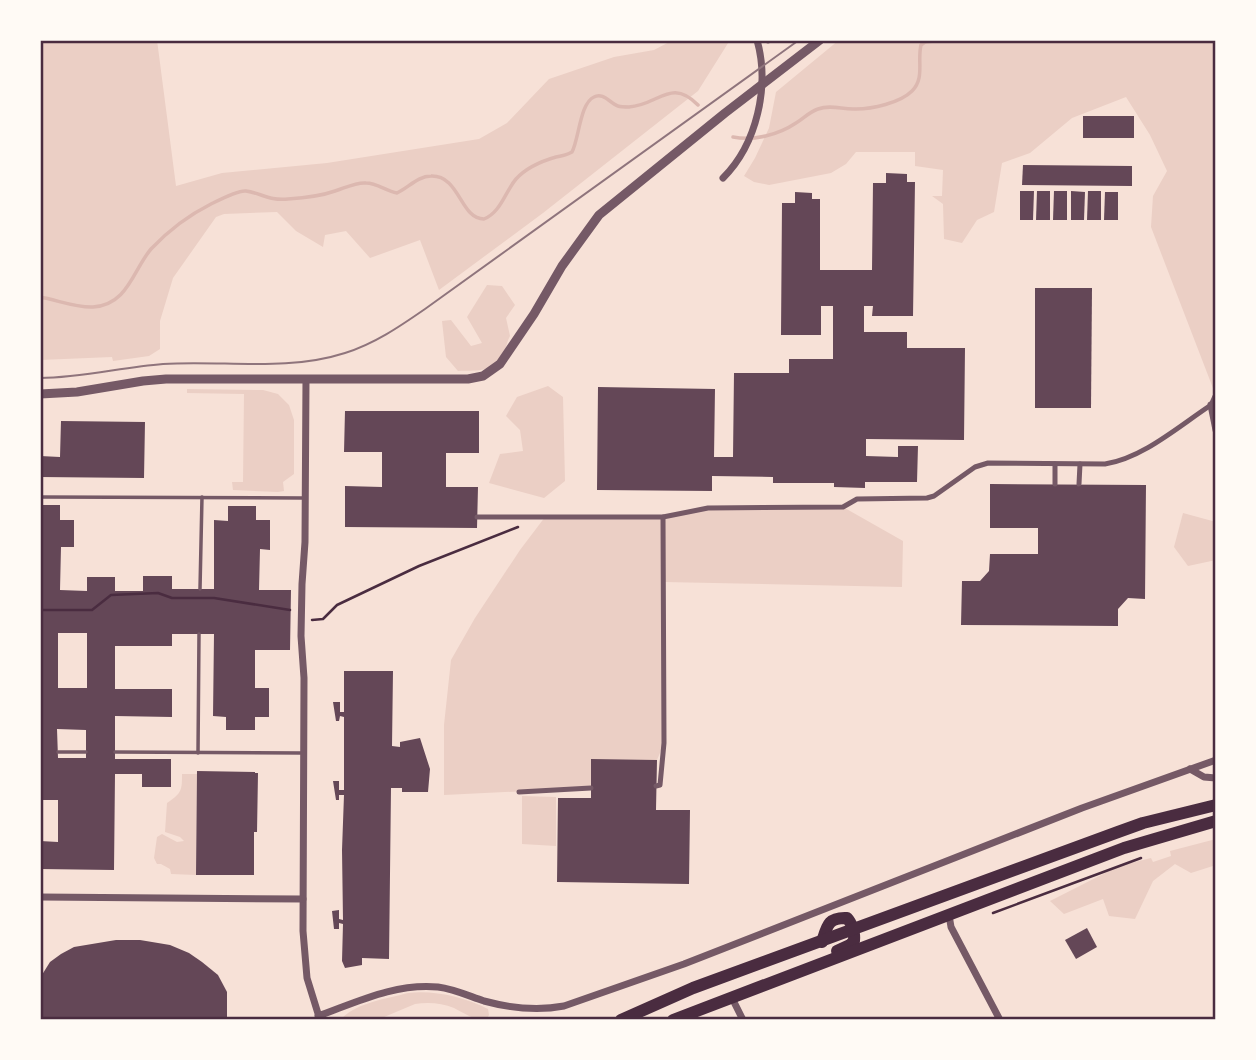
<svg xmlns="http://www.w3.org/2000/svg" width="1256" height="1060" font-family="'Archivo Narrow',sans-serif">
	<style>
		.green { fill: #ebcfc5 }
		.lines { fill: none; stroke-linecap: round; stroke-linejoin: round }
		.stream { stroke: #dcb8b0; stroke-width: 3.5 }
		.building { fill: #644757; fill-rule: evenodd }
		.path { stroke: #4a2c40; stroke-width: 2.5 }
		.service { stroke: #755966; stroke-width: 3.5 }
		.pedestrian { stroke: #755966; stroke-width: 5 }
		.minor { stroke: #755966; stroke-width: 7 }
		.tertiary { stroke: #755966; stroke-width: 9 }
		.primary { stroke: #4a2c40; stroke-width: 12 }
		.tram { stroke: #8f747c; stroke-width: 2 }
		.neatline { fill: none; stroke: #4a2c40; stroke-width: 2.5 }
	</style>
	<rect width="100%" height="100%" fill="#f7e1d7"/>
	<!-- green -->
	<g class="green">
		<polygon points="40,40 157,40 176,186 222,173 327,163 479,139 507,123 549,79 614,57 654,50 673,40 730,40 698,91 543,213 439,290 420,240 370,258 346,231 325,235 323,247 296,231 277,212 224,214 216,217 173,278 160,321 160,349 149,356 113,361 112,357 40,360"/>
		<polygon points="839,40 1216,40 1216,396 1151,227 1153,196 1167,171 1150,135 1126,97 1072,118 1030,153 1002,163 994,212 977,220 962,243 944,239 943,204 932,196 942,196 943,170 915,166 915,152 856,152 846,164 831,173 769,185 754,182 744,176 755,158 769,128 776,92"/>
		<path d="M487 285 502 286 515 305 506 318 510 336C506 343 506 352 501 358 491 373 474 370 458 371L446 357 442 321 451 320 471 346 482 343 467 317Z"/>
		<polygon points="548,386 563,397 565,481 544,498 489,483 500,454 523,451 520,430 506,416 517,397"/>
		<polygon points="187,389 263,390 278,394 289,405 294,420 294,474 283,482 284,491 278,492 233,490 232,482 243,482 244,394 187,393"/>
		<polygon points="843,507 903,541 902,587 664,582 664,743 657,760 591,788 444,795 444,725 451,660 475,618 520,550 545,517 663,517 708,508"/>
		<polygon points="1183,513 1216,522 1216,560 1188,566 1174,547"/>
		<path d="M182 774H197L196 875 171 874 170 869 161 864H157L154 858 157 837 162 834 177 842 184 841 180 837 165 832 167 803C182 793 182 790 182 774Z"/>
		<polygon points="522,796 556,797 556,846 522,844"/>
		<polygon points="1216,839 1216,865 1191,873 1175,864 1153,881 1135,919 1109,916 1103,899 1064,914 1050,901 1119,866 1151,858 1153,862 1171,856 1170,851"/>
		<path d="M408 993C434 990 464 997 488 1009L489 1015 486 1020C473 1020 466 1014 454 1008 442 1003 428 1002 415 1004L377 1020H342V1018C359 1002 386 999 408 993Z"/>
	</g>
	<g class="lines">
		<!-- stream -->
		<g class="stream">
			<path d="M733 137C754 141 778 135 796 123 803 119 809 112 818 109 831 104 843 110 856 109 872 109 900 103 912 91 925 78 917 61 921 45L925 42 943 40"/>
			<path d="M40 297C57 300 77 308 93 307 128 305 133 270 151 249 168 231 189 215 211 204 219 200 238 190 246 191 261 193 269 201 288 199 303 198 321 196 335 191 345 188 356 182 366 183 377 183 386 191 397 193 408 188 418 176 431 176 460 175 460 219 484 219 501 212 505 192 516 179 526 168 542 161 556 157 562 156 567 155 572 152 579 139 580 103 594 97 603 92 610 103 618 106 621 107 625 107 629 107 659 105 671 77 698 105"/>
		</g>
	</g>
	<!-- building -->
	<g class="building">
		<rect x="1083" y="116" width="51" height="22"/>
		<polygon points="1023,165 1132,166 1132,186 1022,185"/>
		<polygon points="886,173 907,174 907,182 915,182 913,316 872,316 873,306 864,306 864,332 907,332 907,348 965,348 964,440 866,439 866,456 898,457 898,446 918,446 917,482 865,482 865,488 834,487 834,483 773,483 773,477 712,476 712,491 597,490 598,387 715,389 714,457 733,457 734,373 789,373 789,359 833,359 833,306 821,306 821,335 781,335 782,203 795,203 795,192 812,193 812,199 820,199 820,270 872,270 873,183 886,183"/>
		<polygon points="1020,191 1034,191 1033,220 1020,220"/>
		<polygon points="1037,191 1050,191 1050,220 1036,220"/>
		<polygon points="1054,191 1067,191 1067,220 1053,220"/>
		<polygon points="1071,191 1085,192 1084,220 1071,220"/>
		<polygon points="1088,191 1101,191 1101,220 1087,220"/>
		<polygon points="1105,192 1118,192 1118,220 1104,220"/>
		<polygon points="1035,288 1092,288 1091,408 1035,408"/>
		<polygon points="345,411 479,411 479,453 446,453 446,487 478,487 477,528 345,527 345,486 382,487 382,452 344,452"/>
		<polygon points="61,421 145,422 144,478 40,477 40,456 60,457"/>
		<polygon points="990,484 1146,485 1145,599 1128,598 1118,609 1118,626 961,625 962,581 980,581 989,571 990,554 1038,554 1038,528 990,528"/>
		<path d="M40 505H60V520H74V547H61L60 590 87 591V577H115V591H143V576H172V589H214V520L228 521V506H256V520H270V550L260 549 259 590H291L290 650H255V688H269V717H255V730H226V717L213 716 214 634H172V646H115V689H172V717L115 716V759H171V787H142V774H115L114 870 40 869V841L58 842V800H40ZM58 633H87V688H58ZM57 729 86 730V758H58Z"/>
		<polygon points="344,671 393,671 392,746 400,747 400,742 420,738 430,769 428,792 402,792 402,788 391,788 389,959 362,958 362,965 345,968 342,961 343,924 339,923 339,929 334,929 332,911 339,910 339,919 343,920 342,850 344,795 339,795 339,800 336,800 333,781 339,781 339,790 344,790 344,717 340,716 339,721 336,721 333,702 340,702 340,712 344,712"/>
		<polygon points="591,759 657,760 656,810 690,810 689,884 557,882 558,798 591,798"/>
		<polygon points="197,771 255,772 255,773 258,773 257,832 254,832 254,875 196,875"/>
		<polygon points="1087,928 1097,947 1076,959 1065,940"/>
		<polygon points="116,940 140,940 170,945 189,953 202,962 218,975 227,992 227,1020 40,1020 40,978 50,962 61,954 74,947"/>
	</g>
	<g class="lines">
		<!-- path -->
		<g class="path">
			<polyline points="40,610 92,610 111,595 158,593 172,598 214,598 290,610"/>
			<polyline points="312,620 323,619 337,605 419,566 518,527"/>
			<polyline points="993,913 1141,858"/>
		</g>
		<!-- service -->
		<g class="service">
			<polyline points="40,497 303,498"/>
			<polyline points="200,589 202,497"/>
			<polyline points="58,752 86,752"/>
			<polyline points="115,752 302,753"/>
			<polyline points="198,753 199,634"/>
		</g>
		<!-- pedestrian -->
		<g class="pedestrian">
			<polyline points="768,41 768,40"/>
			<polyline points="1055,464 1055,484"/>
			<polyline points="1079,484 1080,464"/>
			<path d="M477 517H663L708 508 843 507 857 499 927 498 934 496 975 467 988 463 1105 464C1143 458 1179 426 1211 405L1216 394"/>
			<polyline points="656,786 660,785 664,743 663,517"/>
			<polyline points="519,792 591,788"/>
		</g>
		<!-- minor -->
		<g class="minor">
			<path d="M723 178C757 144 770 86 757 40"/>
			<polyline points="306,379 305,542 302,584 301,636 304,678 303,931 307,978 320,1020"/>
			<polyline points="1211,405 1216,430"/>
			<polyline points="1190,769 1204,777 1216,778"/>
			<polyline points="40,897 303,899"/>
			<polyline points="949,915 951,927 1000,1020"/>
			<polyline points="732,998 743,1020"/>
			<path d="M318 1016C357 1002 395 983 438 987 454 989 469 996 484 1001 510 1008 538 1011 564 1006L684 964 1082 808 1216 760"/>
		</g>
		<!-- tertiary -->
		<polyline class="tertiary" points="40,394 77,392 143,381 166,379 468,379 483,376 500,364 534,314 562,266 599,215 725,113 820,40"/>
		<!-- primary -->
		<g class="primary">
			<path d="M822 942C827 926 828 917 847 918 852 923 855 934 854 941L850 945 837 951"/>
			<polyline points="621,1020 693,988 1118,832 1143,823 1216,805"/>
			<polyline points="673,1020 1124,848 1216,821"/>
		</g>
		<!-- tram -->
		<path class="tram" d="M40 378C82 378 122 367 163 364 223 360 286 372 345 353 374 344 399 327 425 309L799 40"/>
	</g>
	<!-- border -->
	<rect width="1256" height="1060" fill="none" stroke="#fffaf5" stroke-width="84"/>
	<rect x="42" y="42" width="1172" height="976" class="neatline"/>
</svg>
